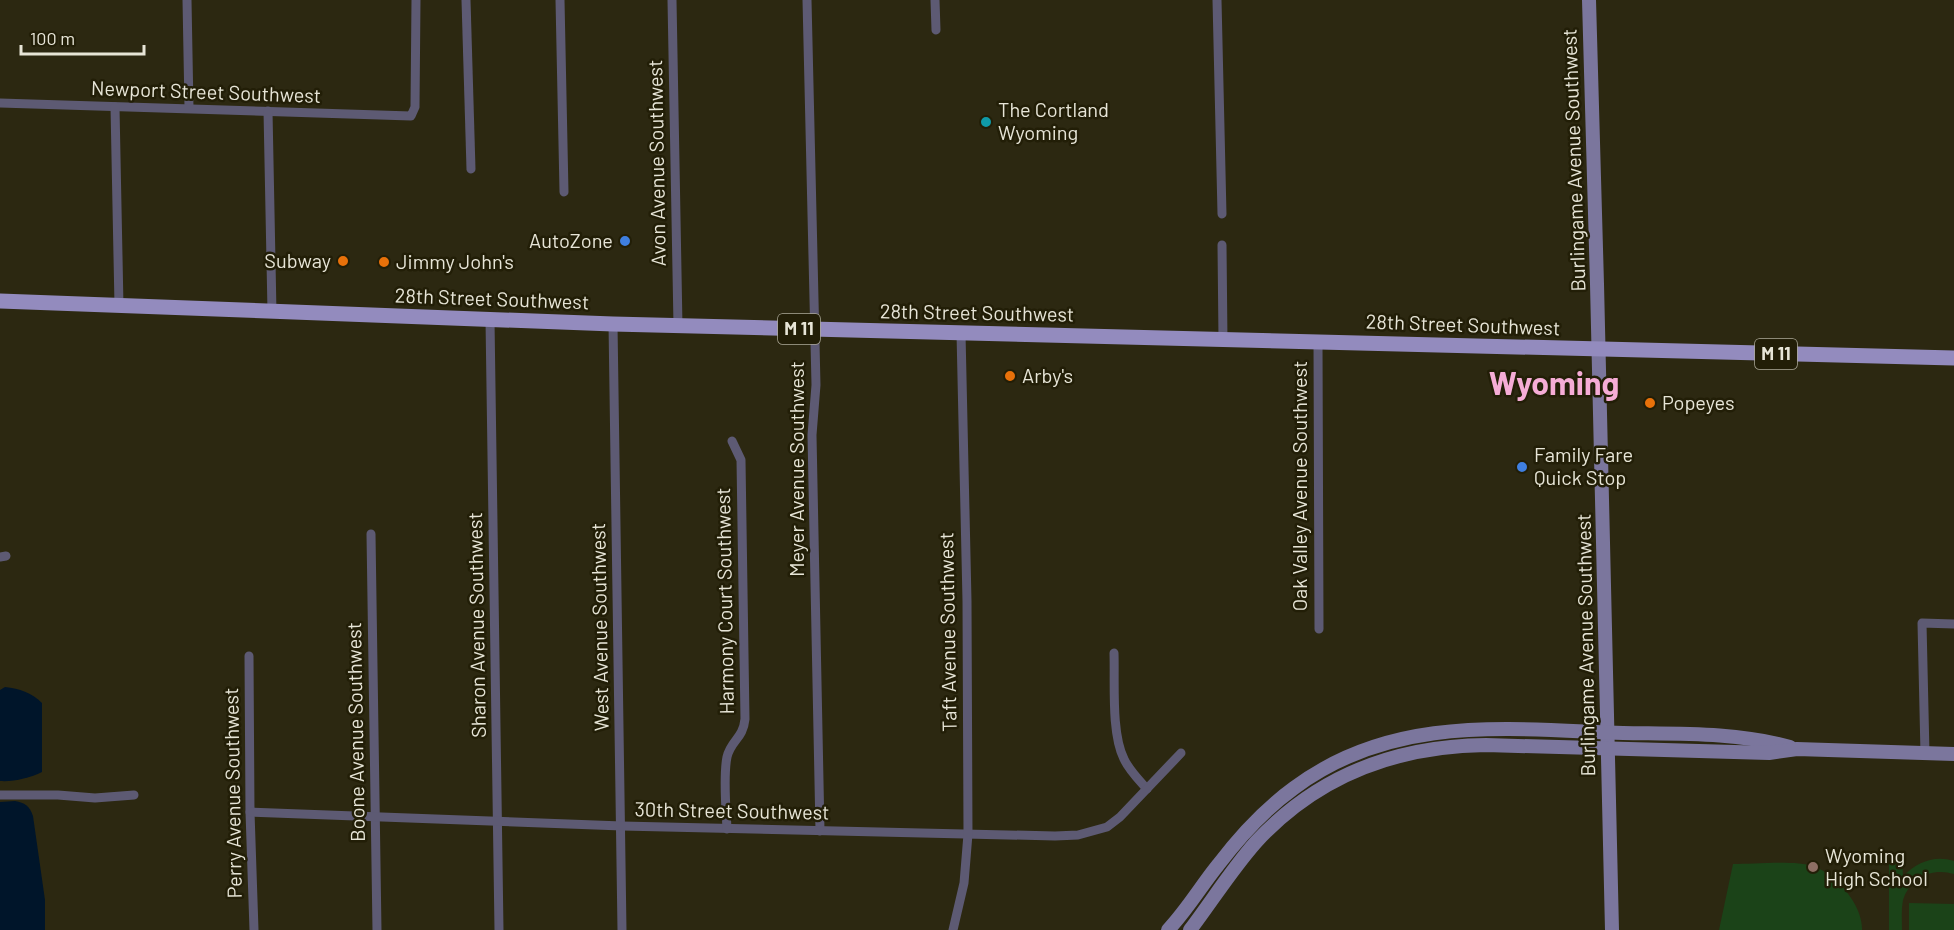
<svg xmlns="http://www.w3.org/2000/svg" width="1954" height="930" font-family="Barlow,sans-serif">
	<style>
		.green { fill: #1b4318 }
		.water { fill: #00152a }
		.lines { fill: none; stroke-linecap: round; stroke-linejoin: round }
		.street { stroke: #5d5a73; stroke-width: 9 }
		.secondary { stroke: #7b769d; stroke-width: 14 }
		.primary { stroke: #938bbe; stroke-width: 15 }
		.culture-dot { fill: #0f9aa8; stroke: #221e07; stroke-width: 2 }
		.shop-dot { fill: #3f7fe0; stroke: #221e07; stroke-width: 2 }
		.food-dot { fill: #e8710a; stroke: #221e07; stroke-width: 2 }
		.education-dot { fill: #8d6e63; stroke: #221e07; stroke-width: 2 }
		.labels { text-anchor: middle; stroke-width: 5; stroke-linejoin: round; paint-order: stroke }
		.shield { fill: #221e07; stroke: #aca999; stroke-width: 1.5 }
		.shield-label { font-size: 18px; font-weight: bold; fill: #e7e5d7 }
		.street-label { font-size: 20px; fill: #e7e5d7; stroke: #221e07 }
		.poi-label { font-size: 20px; fill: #e7e5d7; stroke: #221e07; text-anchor: start }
		.town-label { font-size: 32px; font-weight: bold; fill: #f5acd6; stroke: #221e07 }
	</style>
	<rect width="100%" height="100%" fill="#2c2811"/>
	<!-- green -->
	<g class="green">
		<path d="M1889 858H1902L1903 876C1918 862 1934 855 1954 861V874C1932 867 1910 878 1903 900 1901 910 1902 920 1902 930H1889Z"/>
		<path d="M1733 864C1752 864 1796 860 1813 866 1836 874 1863 905 1862 930H1719Z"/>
		<polygon points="1909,903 1954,904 1954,930 1909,930"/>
	</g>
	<!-- water -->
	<g class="water">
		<path d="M5 687C20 689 31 692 42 703V772C30 778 13 782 0 781V690Z"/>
		<path d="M15 801C25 803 29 805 33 816L45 900V930H0V802Z"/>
	</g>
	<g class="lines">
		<!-- street -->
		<g class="street">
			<polyline points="187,0 189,108"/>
			<polyline points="466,0 471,169"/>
			<polyline points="560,0 564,192"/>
			<polyline points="672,0 678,326"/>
			<polyline points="807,0 816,385 812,435 820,831"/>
			<polyline points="935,0 936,30"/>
			<polyline points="1217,0 1222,214"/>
			<polyline points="0,103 411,116 415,107 416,0"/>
			<polyline points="115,107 119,306"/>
			<polyline points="268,111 272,312"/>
			<polyline points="1222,245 1223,340"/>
			<polyline points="490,320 499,930"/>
			<polyline points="613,324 622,930"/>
			<polyline points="1318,342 1319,629"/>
			<polyline points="371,534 377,930"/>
			<polyline points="0,557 6,556"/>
			<path d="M1114 653C1115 683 1111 733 1124 759 1129 770 1138 779 1147 789"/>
			<polyline points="249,656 250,812 254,930"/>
			<polyline points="1925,754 1922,623 1954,624"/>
			<polyline points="0,795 58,795 95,798 134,795"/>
			<polyline points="250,812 622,826 1055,836 1078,835 1107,827 1120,817 1181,753"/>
			<path d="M727 829C726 808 723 776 727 757 731 740 743 739 745 719L741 460 732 441"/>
			<polyline points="953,930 964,883 968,834 967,601 961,333"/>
		</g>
		<!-- secondary -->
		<g class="secondary">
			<polyline points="1589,0 1597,284 1612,930"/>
			<path d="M1168 930C1187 910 1201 886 1218 865 1240 836 1265 809 1294 788 1393 714 1508 729 1623 733 1678 734 1736 732 1790 747"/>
			<path d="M1190 930C1212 901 1232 869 1256 842 1318 775 1396 746 1486 745L1769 753 1797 749 1954 754"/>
		</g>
		<!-- primary -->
		<polyline class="primary" points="0,301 613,324 1954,358"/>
	</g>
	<!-- markers -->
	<circle class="culture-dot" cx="986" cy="122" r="6"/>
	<g class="shop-dot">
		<circle cx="625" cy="241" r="6"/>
		<circle cx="1522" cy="467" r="6"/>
	</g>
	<g class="food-dot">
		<circle cx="343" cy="261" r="6"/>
		<circle cx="384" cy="262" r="6"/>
		<circle cx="1010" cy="376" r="6"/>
		<circle cx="1650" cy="403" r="6"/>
	</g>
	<circle class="education-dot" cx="1813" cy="867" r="6"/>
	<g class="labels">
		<!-- shield labels -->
		<g class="shield">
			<rect x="778" y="314" width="42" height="30" rx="4.5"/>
			<rect x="1755" y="339" width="42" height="30" rx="4.5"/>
		</g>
		<g class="shield-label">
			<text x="799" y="335">M 11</text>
			<text x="1776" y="360">M 11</text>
		</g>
		<!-- street labels -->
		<g class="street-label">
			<text transform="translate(206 92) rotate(2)" y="7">Newport Street Southwest</text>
			<text transform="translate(1574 160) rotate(-92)" y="7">Burlingame Avenue Southwest</text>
			<text transform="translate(657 163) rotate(-91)" y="7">Avon Avenue Southwest</text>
			<text transform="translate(492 299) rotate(2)" y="7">28th Street Southwest</text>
			<text transform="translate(977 313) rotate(1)" y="7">28th Street Southwest</text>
			<text transform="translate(1463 325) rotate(2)" y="7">28th Street Southwest</text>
			<text transform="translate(797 469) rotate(-90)" y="7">Meyer Avenue Southwest</text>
			<text transform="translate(1300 486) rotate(-90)" y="7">Oak Valley Avenue Southwest</text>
			<text transform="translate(725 601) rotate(-91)" y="7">Harmony Court Southwest</text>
			<text transform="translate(477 625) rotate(-91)" y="7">Sharon Avenue Southwest</text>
			<text transform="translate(600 627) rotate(-91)" y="7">West Avenue Southwest</text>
			<text transform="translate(948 632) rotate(-91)" y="7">Taft Avenue Southwest</text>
			<text transform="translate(1586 645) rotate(-91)" y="7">Burlingame Avenue Southwest</text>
			<text transform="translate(356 732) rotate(-91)" y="7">Boone Avenue Southwest</text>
			<text transform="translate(233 793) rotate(-91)" y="7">Perry Avenue Southwest</text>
			<text transform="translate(732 811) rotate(1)" y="7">30th Street Southwest</text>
		</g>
		<!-- poi labels -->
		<g class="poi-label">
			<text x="998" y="117">The Cortland<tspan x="998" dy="23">Wyoming</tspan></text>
			<text x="613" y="248" text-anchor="end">AutoZone</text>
			<text x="331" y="268" text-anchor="end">Subway</text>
			<text x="396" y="269">Jimmy John's</text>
			<text x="1022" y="383">Arby's</text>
			<text x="1662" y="410">Popeyes</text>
			<text x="1534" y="462">Family Fare<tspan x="1534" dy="23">Quick Stop</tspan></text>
			<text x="1825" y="863">Wyoming<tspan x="1825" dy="23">High School</tspan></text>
		</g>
		<!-- town labels -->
		<g class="town-label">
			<text x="1554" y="395">Wyoming</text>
		</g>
	</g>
	<!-- scale -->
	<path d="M21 45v9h123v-9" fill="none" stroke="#e7e5d7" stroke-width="3"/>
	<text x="30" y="45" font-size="18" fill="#e7e5d7" stroke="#221e07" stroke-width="4.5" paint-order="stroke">100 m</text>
</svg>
